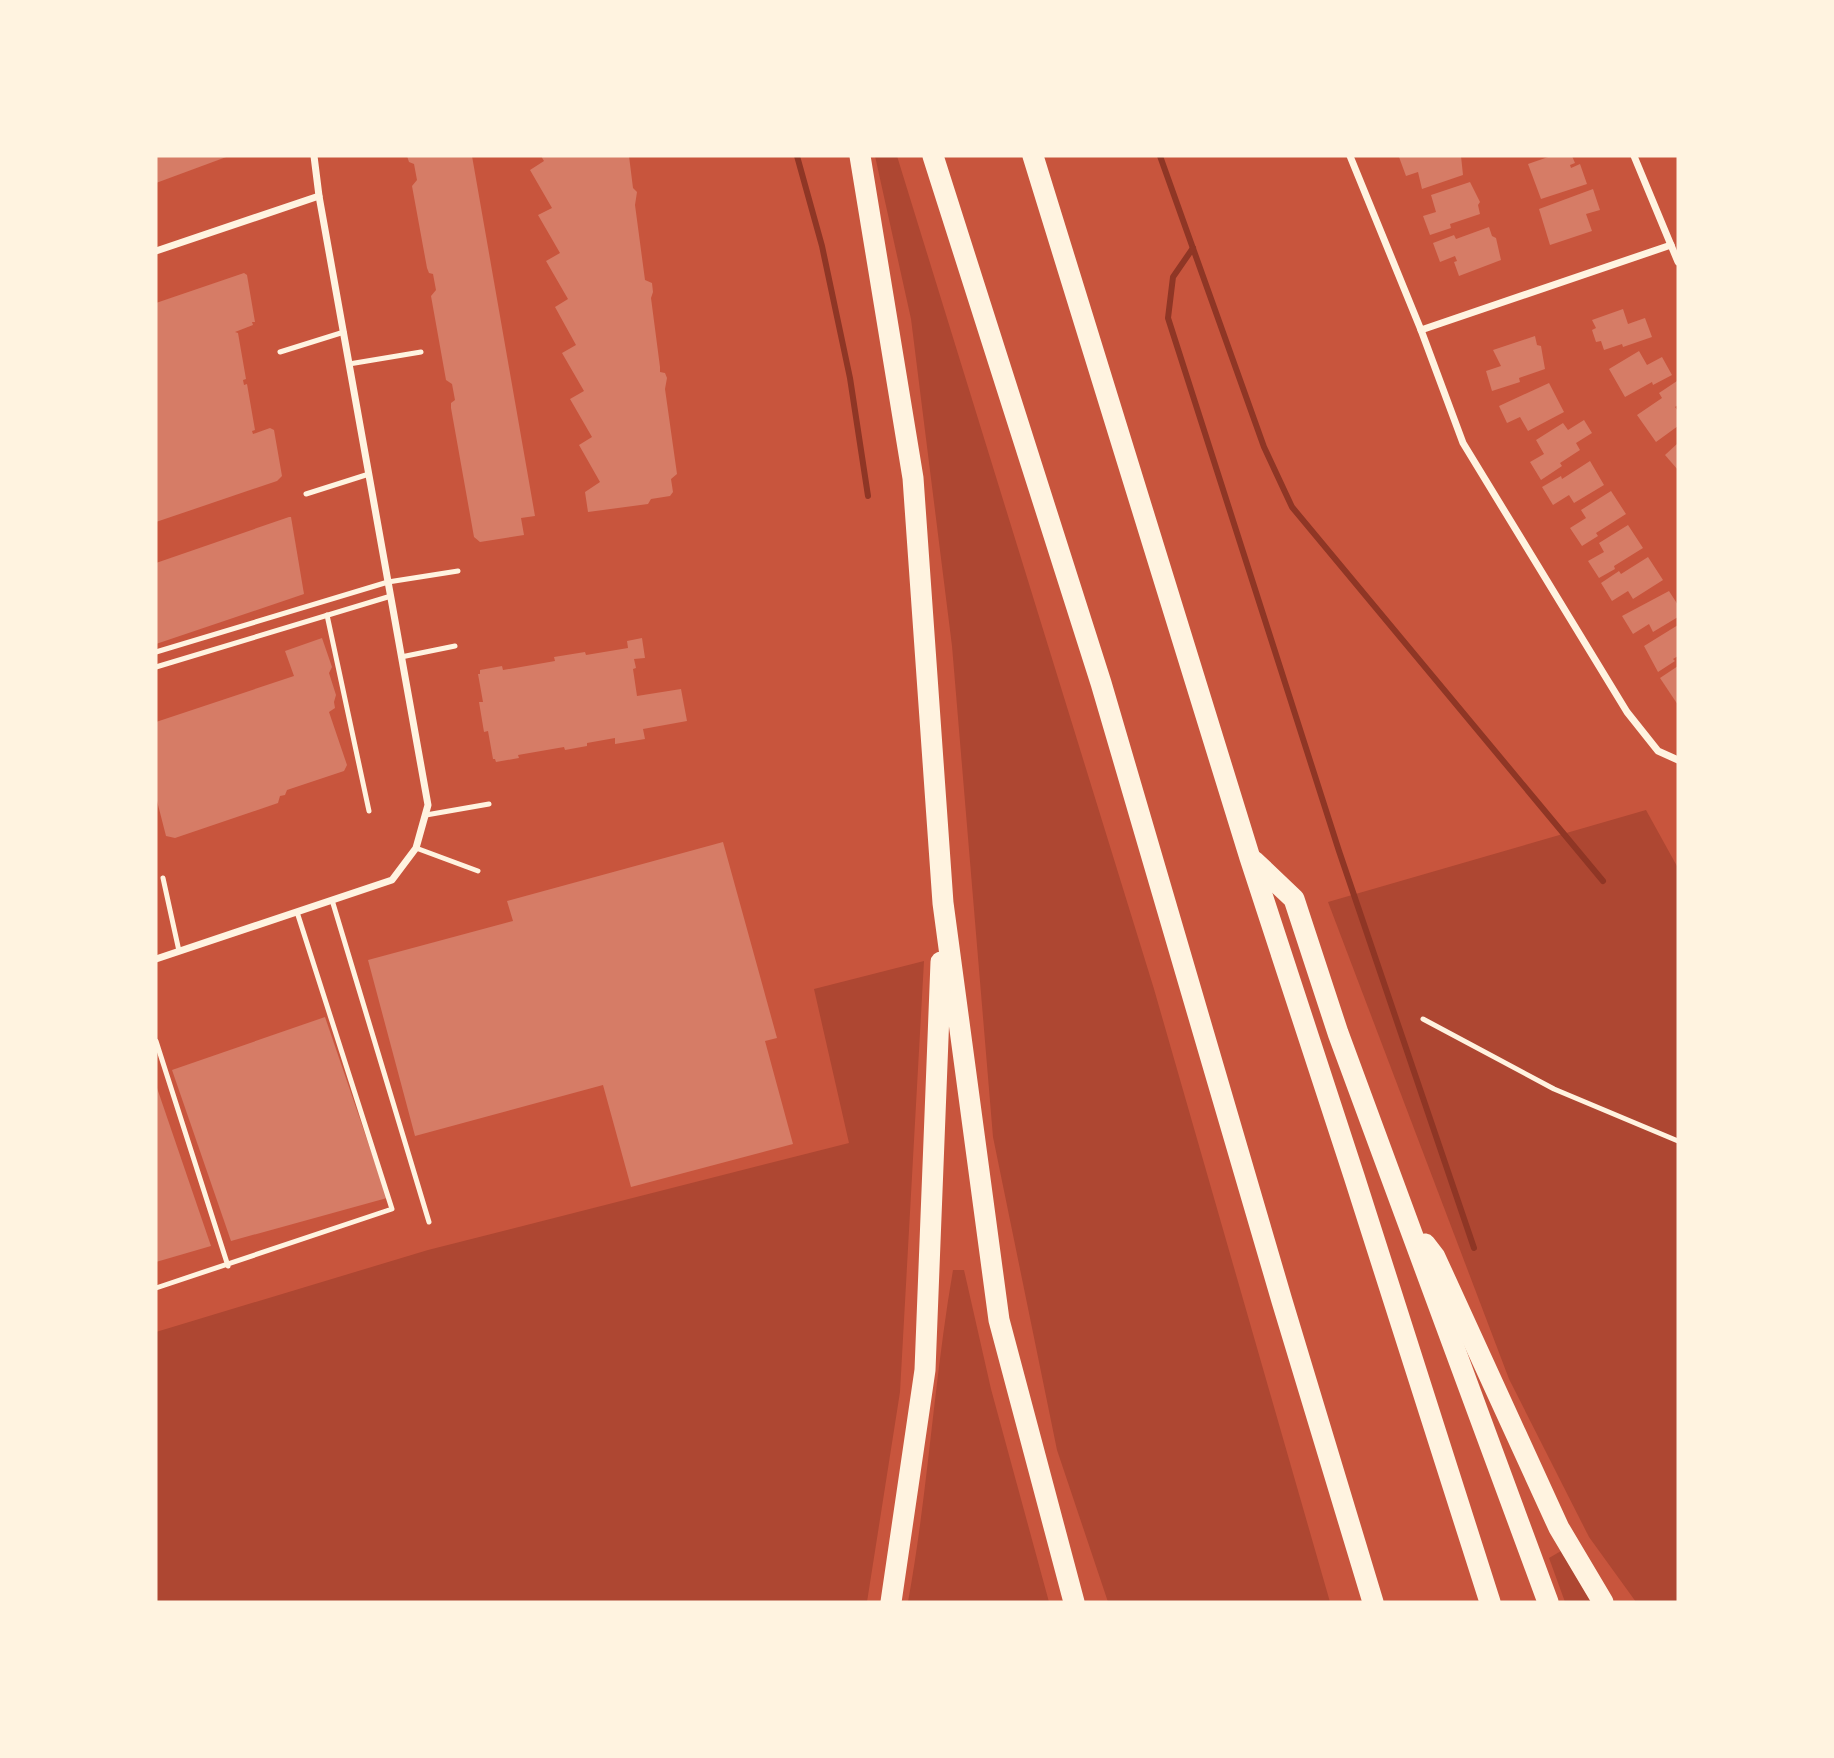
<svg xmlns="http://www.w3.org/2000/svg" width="1834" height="1758" font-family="'IBM Plex Serif',serif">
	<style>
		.green { fill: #ae4732 }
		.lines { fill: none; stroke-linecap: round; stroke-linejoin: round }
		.stream { stroke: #8f3625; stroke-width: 6 }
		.building { fill: #d67c66 }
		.service { stroke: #fff3e0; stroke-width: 5 }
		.minor { stroke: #fff3e0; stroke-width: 7 }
		.motorway { stroke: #fff3e0; stroke-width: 21 }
	</style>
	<rect width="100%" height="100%" fill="#c8553d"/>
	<!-- green -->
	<g class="green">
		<polygon points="875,156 897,156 1154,989 1330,1602 1108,1602 1057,1450 993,1137 952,646 911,319"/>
		<polygon points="1646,810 1678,868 1678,1602 1636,1602 1589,1537 1509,1379 1328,902"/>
		<polygon points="924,961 900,1392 867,1602 156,1602 156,1332 428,1250 849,1143 814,989"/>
		<path d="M953 1270H964L991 1389 1049 1602H908C928 1492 934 1380 953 1270Z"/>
		<polygon points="1561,1551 1591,1602 1565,1602 1549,1558"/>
	</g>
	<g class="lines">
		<!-- stream -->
		<g class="stream">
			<polyline points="797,156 822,246 850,378 868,496"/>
			<polyline points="1160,156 1264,447 1292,507 1603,881"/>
			<polyline points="1193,248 1173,277 1168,318 1339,851 1474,1248"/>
		</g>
	</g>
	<!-- building -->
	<g class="building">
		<polygon points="156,156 229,156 156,183"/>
		<polygon points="407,156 472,156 535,516 521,518 524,535 480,542 474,537 451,408 451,403 455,400 452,384 446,380 431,296 436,290 433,274 429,273 427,268 412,186 417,180 414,164 409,162"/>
		<polygon points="541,156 629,156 633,188 637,192 635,205 645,280 652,283 653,292 651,298 660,367 660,372 665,373 667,378 665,389 677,474 671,479 673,492 670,496 651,499 648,504 588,512 585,492 600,482 579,445 592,437 570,399 584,391 562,353 576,345 555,307 568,299 546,261 560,253 538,215 552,208 530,170 544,161"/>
		<polygon points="1402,156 1461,156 1463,175 1422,189 1418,172 1406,176 1399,157"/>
		<polygon points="1551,156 1572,156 1575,163 1570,165 1571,168 1580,164 1587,184 1541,199 1528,164"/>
		<polygon points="1470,182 1480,202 1478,205 1480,214 1450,224 1451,228 1430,235 1423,216 1436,212 1431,195"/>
		<polygon points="1593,189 1600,210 1586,214 1592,231 1550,245 1539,209"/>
		<polygon points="1489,227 1492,236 1496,238 1501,260 1459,276 1454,262 1457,261 1455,256 1440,262 1433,243 1454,235 1456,239"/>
		<polygon points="244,273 247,275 255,322 252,322 253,325 235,332 238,333 246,379 243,380 244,385 247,384 255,430 252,431 253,434 270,428 274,430 282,476 277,481 156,522 156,303"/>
		<polygon points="1623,309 1628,324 1645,318 1652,337 1623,347 1622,344 1604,350 1601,341 1596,342 1592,330 1596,328 1592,320"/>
		<polygon points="1535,336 1537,345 1541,346 1545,369 1519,378 1520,382 1492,391 1486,371 1501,366 1493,350"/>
		<polygon points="1639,351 1647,365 1662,357 1672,375 1653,385 1652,382 1625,397 1609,369"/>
		<polygon points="1677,381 1678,405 1675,407 1678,411 1678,426 1656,442 1637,415 1662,398 1659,393"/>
		<polygon points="1549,383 1564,412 1528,431 1520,417 1507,423 1499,406"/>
		<polygon points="1584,420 1592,433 1576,443 1580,450 1560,463 1562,466 1541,480 1530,462 1544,454 1536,440 1563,423 1568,430"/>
		<polygon points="1678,443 1678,470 1665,455"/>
		<polygon points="1590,461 1604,485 1574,503 1569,495 1553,505 1542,487 1561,476 1562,479"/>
		<polygon points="1611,491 1626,514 1596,533 1598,536 1582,546 1570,528 1586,518 1581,510"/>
		<polygon points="289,517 291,517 304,594 156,644 156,563"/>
		<polygon points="1628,525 1643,548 1614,566 1615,569 1599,578 1588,561 1604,552 1599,543"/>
		<polygon points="1648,557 1663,580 1633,599 1628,591 1612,601 1601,583 1619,571 1621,574"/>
		<polygon points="1669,591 1678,605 1678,617 1653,632 1649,624 1633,634 1622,616"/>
		<polygon points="1678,625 1678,656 1673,659 1675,661 1658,672 1644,646"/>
		<polygon points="322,638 332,667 329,673 336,695 334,702 335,708 329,712 347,765 344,771 287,790 285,795 280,796 278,803 175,838 166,836 156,797 156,722 294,676 285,651"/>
		<polygon points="642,638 645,658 634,659 636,668 633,669 637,696 681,689 687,721 643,729 645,739 615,744 615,738 587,743 587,746 565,750 564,747 518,755 519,758 496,762 495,759 493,759 488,731 484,732 479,702 483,702 478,674 480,674 480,670 502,666 503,670 555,661 554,657 585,652 586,655 628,648 627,641"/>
		<polygon points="1678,666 1678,705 1660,678"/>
		<polygon points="723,842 777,1038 765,1041 793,1144 631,1187 603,1085 415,1136 368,960 513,921 507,901"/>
		<polygon points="325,1017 387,1198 231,1241 172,1070"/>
		<polygon points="156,1085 211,1246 156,1262"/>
	</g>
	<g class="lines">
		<!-- service -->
		<g class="service">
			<polyline points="280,352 344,332"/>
			<polyline points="349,364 421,352"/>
			<polyline points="306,494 369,474"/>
			<polyline points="327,615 369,811"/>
			<polyline points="156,652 388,582 458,571"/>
			<polyline points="401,657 455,646"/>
			<polyline points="156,667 391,596"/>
			<polyline points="426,815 489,804"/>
			<polyline points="416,848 478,871"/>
			<polyline points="163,878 179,951"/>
			<polyline points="332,900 429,1222"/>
			<polyline points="1423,1019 1554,1089 1678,1141"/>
			<polyline points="156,1041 228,1266"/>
			<polyline points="156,1288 392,1209 297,912"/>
		</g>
		<!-- minor -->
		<g class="minor">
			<polyline points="1350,156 1421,330 1463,443 1627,712 1658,751 1678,760"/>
			<polyline points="1634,156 1678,262"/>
			<polyline points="156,251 319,196"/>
			<polyline points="1421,330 1671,245"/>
			<polyline points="156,959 392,880 416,848 428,805 319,196 314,156"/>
		</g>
		<!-- motorway -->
		<g class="motorway">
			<polyline points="860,156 913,478 943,903 999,1320 1074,1602"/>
			<polyline points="933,156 1101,683 1282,1301 1373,1602"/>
			<polyline points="1033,156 1250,858 1354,1176 1490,1602"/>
			<polyline points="1254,861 1294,899 1338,1033 1548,1602"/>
			<polyline points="1425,1244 1435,1257 1559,1528 1603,1602"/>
			<polyline points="891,1602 925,1370 941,962"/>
		</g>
	</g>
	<!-- border -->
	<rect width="1834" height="1758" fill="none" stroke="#fff3e0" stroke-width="315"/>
</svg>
